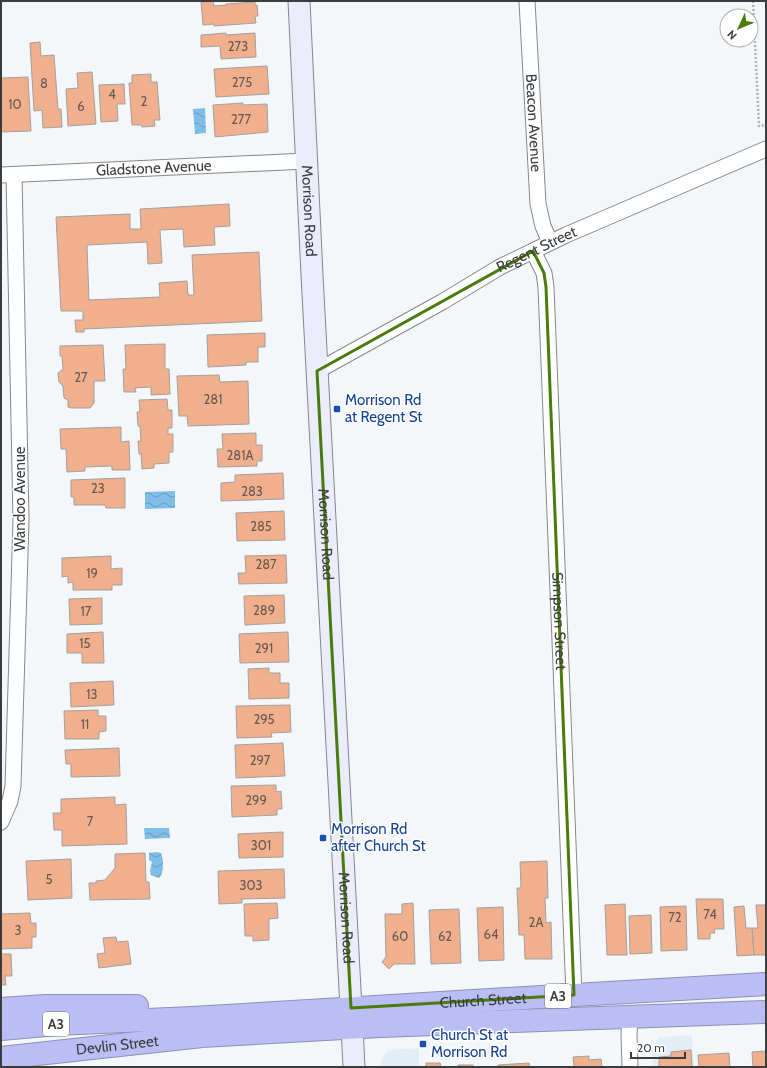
<svg xmlns="http://www.w3.org/2000/svg" width="767" height="1068" font-family="Cabin,sans-serif">
	<style>
		.built { fill: #e4edf5 }
		.water { fill: url(#water-waves) }
		.building { fill: #f0af8d; stroke: #a3a09e }
		.lines { fill: none; stroke-linecap: round; stroke-linejoin: round }
		.street-casing { stroke: #85888a; stroke-width: 17 }
		.secondary-casing { stroke: #85888a; stroke-width: 23 }
		.highway-casing { stroke: #8e90b4; stroke-width: 24 }
		.path { stroke: #b0b2b5; stroke-width: 2.5; stroke-dasharray: 2 2; stroke-linecap: butt }
		.street { stroke: #fff; stroke-width: 15 }
		.secondary { stroke: #ebecfc; stroke-width: 21 }
		.highway { stroke: #bbbef4; stroke-width: 22 }
		.marked { fill: none; stroke: #497c0a; stroke-width: 3; stroke-linejoin: round }
		.transit-dot { fill: #1a4fb4; stroke: #fff; stroke-width: 1.5 }
		.labels { text-anchor: middle; stroke-width: 3; stroke-linejoin: round; paint-order: stroke }
		.number-label { font-size: 13px; fill: #685951 }
		.shield { fill: #fff; stroke: #767677; stroke-width: 1 }
		.shield-label { font-size: 14px; font-weight: bold; fill: #3b3c3d }
		.street-label { font-size: 15px; fill: #3b3c3d; stroke: #fff }
		.transit-label { font-size: 15px; fill: #164399; stroke: #fff; text-anchor: start }
	</style>
	<defs>
		<pattern id="water-waves" width="16" height="10" patternUnits="userSpaceOnUse"><rect width="16" height="10" fill="#7fbee9"/><path d="M0 5q4-4 8 0t8 0" fill="none" stroke="#699cbe"/></pattern>
	</defs>
	<rect width="100%" height="100%" fill="#f4f7fa"/>
	<!-- built -->
	<g class="built">
		<polygon points="692,1035 694,1067 653,1067 652,1047 660,1037"/>
		<polygon points="419,1048 419,1067 381,1067 381,1059 389,1050"/>
	</g>
	<!-- water -->
	<g class="water">
		<polygon points="205,108 206,133 195,134 193,109"/>
		<polygon points="175,491 175,508 145,509 145,492"/>
		<polygon points="144,828 169,828 170,838 145,839"/>
		<path d="M157 852 161 853C164 859 164 874 159 878L151 875 150 871 152 862 149 860V853Z"/>
	</g>
	<!-- building -->
	<g class="building">
		<polygon points="213,1 214,6 226,5 226,4 255,2 255,5 257,5 258,16 255,16 256,23 214,26 214,24 203,25 201,2"/>
		<polygon points="226,33 226,35 255,33 256,57 221,59 220,46 201,47 201,35"/>
		<polygon points="40,42 41,56 54,55 58,109 61,109 62,127 43,128 42,110 34,111 30,43"/>
		<polygon points="267,66 269,94 216,97 214,69"/>
		<polygon points="92,72 96,124 68,126 66,89 78,88 77,73"/>
		<polygon points="151,74 151,82 157,82 160,120 154,120 155,126 142,127 142,125 132,125 129,83 132,83 132,75"/>
		<polygon points="28,77 31,131 1,132 1,78"/>
		<polygon points="124,84 125,104 117,104 118,121 101,122 99,85"/>
		<polygon points="243,103 243,105 267,104 268,132 215,137 213,105"/>
		<polygon points="229,204 230,226 214,227 215,245 184,247 183,229 160,230 162,263 148,264 147,242 87,245 89,300 160,297 159,283 187,281 188,295 194,295 192,255 259,252 262,321 84,329 84,332 76,332 75,320 83,320 83,311 61,311 56,217 130,214 130,229 141,229 140,209"/>
		<polygon points="265,333 265,347 258,347 258,362 246,362 246,365 208,367 207,335"/>
		<polygon points="165,344 165,369 169,369 170,394 151,395 151,387 135,388 136,392 124,392 123,369 126,369 125,345"/>
		<polygon points="103,345 105,381 94,381 94,403 90,408 71,408 68,407 68,400 64,398 63,386 59,382 58,373 63,369 62,356 60,356 60,346"/>
		<polygon points="219,375 220,382 248,381 249,424 188,426 187,416 179,416 177,376"/>
		<polygon points="167,399 168,410 172,410 172,428 168,428 168,434 173,434 173,452 169,452 169,463 154,464 154,468 142,469 141,454 139,454 138,441 141,441 140,426 138,426 137,412 140,412 139,400"/>
		<polygon points="121,427 121,442 129,441 130,470 112,470 112,466 85,467 85,471 67,472 66,449 61,449 60,429"/>
		<polygon points="256,433 256,445 262,445 262,461 257,461 257,466 218,467 217,449 223,449 222,434"/>
		<polygon points="283,473 284,499 221,501 221,483 235,482 235,475"/>
		<polygon points="125,478 125,508 106,508 105,505 74,505 74,497 71,497 71,480"/>
		<polygon points="284,511 285,540 237,541 236,513"/>
		<polygon points="286,555 287,583 239,584 238,573 246,573 245,556"/>
		<polygon points="111,556 111,569 122,568 122,585 112,585 112,590 73,590 73,582 68,583 68,576 62,577 62,558"/>
		<polygon points="284,595 285,623 245,625 244,596"/>
		<polygon points="102,598 102,624 70,625 69,599"/>
		<polygon points="103,632 104,663 82,663 82,653 67,653 67,634"/>
		<polygon points="288,632 289,662 240,663 239,634"/>
		<polygon points="269,668 269,673 280,673 280,683 289,683 289,698 249,699 248,669"/>
		<polygon points="113,681 114,705 71,707 70,683"/>
		<polygon points="290,705 291,732 271,733 272,737 237,738 236,706"/>
		<polygon points="98,710 98,716 106,716 106,731 99,732 99,739 65,739 64,711"/>
		<polygon points="283,743 285,776 236,778 235,745"/>
		<polygon points="119,748 120,776 71,777 71,764 66,764 65,750"/>
		<polygon points="276,785 276,792 281,791 282,809 277,809 277,815 232,817 231,786"/>
		<polygon points="115,797 115,805 126,804 127,844 62,846 62,830 54,830 53,813 61,813 61,799"/>
		<polygon points="283,832 283,857 239,858 238,834"/>
		<polygon points="145,853 146,882 149,882 150,899 90,900 89,883 96,883 96,881 105,880 115,868 115,854"/>
		<polygon points="71,859 72,898 28,900 26,861"/>
		<polygon points="547,861 548,898 545,898 546,923 551,922 552,959 525,959 524,935 519,935 517,888 521,888 520,862"/>
		<polygon points="284,869 285,898 242,899 242,903 219,904 218,871"/>
		<polygon points="696,899 723,899 724,929 714,929 715,933 710,933 710,939 698,939"/>
		<polygon points="277,903 278,918 269,919 269,940 253,941 253,936 245,936 244,904"/>
		<polygon points="413,903 415,964 394,964 389,969 382,962 386,957 385,914 402,914 402,904"/>
		<polygon points="625,904 627,955 607,955 605,905"/>
		<polygon points="756,905 766,905 766,955 754,955 752,928 758,928"/>
		<polygon points="686,906 687,950 661,951 660,907"/>
		<polygon points="744,906 746,928 752,928 754,955 737,956 734,907"/>
		<polygon points="503,907 504,960 479,961 477,908"/>
		<polygon points="459,909 461,963 431,964 429,910"/>
		<polygon points="30,913 31,923 36,923 36,937 32,937 32,948 1,949 1,914"/>
		<polygon points="651,915 652,953 630,954 629,916"/>
		<polygon points="116,937 117,942 128,941 131,964 99,968 97,954 105,953 103,938"/>
		<polygon points="1,954 11,954 12,976 5,976 6,985 1,985"/>
		<polygon points="691,1050 692,1067 659,1067 659,1057 671,1056 671,1052"/>
		<polygon points="766,1051 766,1067 753,1067 752,1052"/>
		<polygon points="729,1053 730,1067 699,1067 698,1055"/>
		<polygon points="589,1056 589,1060 601,1059 602,1067 574,1067 573,1057"/>
		<polygon points="426,1063 440,1063 441,1067 426,1067"/>
		<polygon points="529,1063 530,1067 498,1067 498,1065"/>
		<rect x="458" y="1065" width="15" height="2"/>
	</g>
	<g class="lines">
		<!-- street casing -->
		<g class="street-casing">
			<g id="street">
				<path id="s1" d="M527 1 538 204 543 226 550 242"/>
				<path id="s2" d="M1 175 306 161"/>
				<path id="s3" d="M533 251 544 273 546 287 574 995"/>
				<path id="s4" d="M317 371 442 302 500 267 566 235 766 149"/>
				<polyline points="1,822 10,801 13,786 21,520 14,175"/>
				<polyline points="630,1067 629,1034 630,1018"/>
			</g>
		</g>
		<!-- secondary casing -->
		<g class="secondary-casing">
			<g id="secondary">
				<path id="s5" d="M299 1 312 275 351 1008"/>
				<polyline points="352,1027 354,1067"/>
			</g>
		</g>
		<!-- highway casing -->
		<g class="highway-casing">
			<g id="highway">
				<polyline points="1,1009 45,1006 137,1006"/>
				<path id="s6" d="M1 1029 57 1024 192 1018 574 995 766 984"/>
				<path id="s7" d="M1 1058 202 1036 380 1026 766 1012"/>
			</g>
		</g>
		<!-- path -->
		<polyline class="path" points="753,1 759,126 766,125"/>
		<!-- street -->
		<use href="#street" class="street"/>
		<!-- secondary -->
		<use href="#secondary" class="secondary"/>
		<!-- highway -->
		<use href="#highway" class="highway"/>
	</g>
	<!-- marked area -->
	<path class="marked" d="M533 251 544 273 546 287 574 995 351 1008 317 371Z"/>
	<!-- markers -->
	<g class="transit-dot">
		<rect x="333" y="405" width="8" height="8" rx="2"/>
		<rect x="319" y="834" width="8" height="8" rx="2"/>
		<rect x="419" y="1040" width="8" height="8" rx="2"/>
	</g>
	<g class="labels">
		<!-- number labels -->
		<g class="number-label">
			<text x="238" y="51">273</text>
			<text x="242" y="87">275</text>
			<text x="44" y="88">8</text>
			<text x="112" y="99">4</text>
			<text x="144" y="106">2</text>
			<text x="15" y="109">10</text>
			<text x="81" y="111">6</text>
			<text x="241" y="124">277</text>
			<text x="81" y="382">27</text>
			<text x="213" y="404">281</text>
			<text x="240" y="460">281A</text>
			<text x="98" y="493">23</text>
			<text x="252" y="496">283</text>
			<text x="261" y="531">285</text>
			<text x="266" y="569">287</text>
			<text x="92" y="578">19</text>
			<text x="264" y="615">289</text>
			<text x="86" y="616">17</text>
			<text x="85" y="648">15</text>
			<text x="264" y="653">291</text>
			<text x="92" y="699">13</text>
			<text x="264" y="724">295</text>
			<text x="85" y="729">11</text>
			<text x="260" y="765">297</text>
			<text x="256" y="805">299</text>
			<text x="90" y="826">7</text>
			<text x="261" y="850">301</text>
			<text x="49" y="884">5</text>
			<text x="251" y="890">303</text>
			<text x="710" y="919">74</text>
			<text x="675" y="922">72</text>
			<text x="536" y="927">2A</text>
			<text x="18" y="935">3</text>
			<text x="491" y="939">64</text>
			<text x="400" y="941">60</text>
			<text x="445" y="941">62</text>
		</g>
		<!-- shield labels -->
		<g class="shield">
			<rect x="545" y="984" width="26" height="24" rx="3"/>
			<rect x="43" y="1012" width="26" height="24" rx="3"/>
		</g>
		<g class="shield-label">
			<text x="558" y="1001">A3</text>
			<text x="56" y="1029">A3</text>
		</g>
		<!-- street labels -->
		<g class="street-label">
			<text dy="5" stroke="none"><textPath href="#s1" startOffset="122">Beacon Avenue</textPath></text>
			<text dy="5" stroke="none"><textPath href="#s2" startOffset="153">Gladstone Avenue</textPath></text>
			<text dy="5" stroke="none"><textPath href="#s5" startOffset="210">Morrison Road</textPath></text>
			<text dy="5" stroke="none"><textPath href="#s4" startOffset="251">Regent Street</textPath></text>
			<text transform="translate(20 499) rotate(-90)" y="5">Wandoo Avenue</text>
			<text dy="5" stroke="none"><textPath href="#s5" startOffset="534">Morrison Road</textPath></text>
			<text dy="5" stroke="none"><textPath href="#s3" startOffset="373">Simpson Street</textPath></text>
			<text dy="5" stroke="none"><textPath href="#s5" startOffset="918">Morrison Road</textPath></text>
			<text dy="5" stroke="none"><textPath href="#s6" startOffset="483">Church Street</textPath></text>
			<text dy="5" stroke="none"><textPath href="#s7" startOffset="117">Devlin Street</textPath></text>
		</g>
		<!-- transit labels -->
		<g class="transit-label">
			<text x="345" y="405">Morrison Rd<tspan x="345" dy="17">at Regent St</tspan></text>
			<text x="331" y="834">Morrison Rd<tspan x="331" dy="17">after Church St</tspan></text>
			<text x="431" y="1040">Church St at<tspan x="431" dy="17">Morrison Rd</tspan></text>
		</g>
	</g>
	<!-- border -->
	<rect width="767" height="1068" fill="none" stroke="#3b3c3d" stroke-width="4"/>
	<!-- north arrow -->
	<g transform="translate(739 28) rotate(226)"><circle r="19" fill="#ffffff" stroke="#b1b1b1"/>
	<path d="M0-3L7 15L0 10L-7 15Z" fill="#497c0a"/>
	<text y="-6" font-size="11" font-weight="bold" text-anchor="middle" fill="#3b3c3d">N</text>
	</g>
	<!-- scale -->
	<path d="M631 1052v6h54v-6" fill="none" stroke="#3b3c3d" stroke-width="2"/>
	<text x="637" y="1052" font-size="12" fill="#3b3c3d" stroke="#ffffff" stroke-width="3" paint-order="stroke">20 m</text>
</svg>
